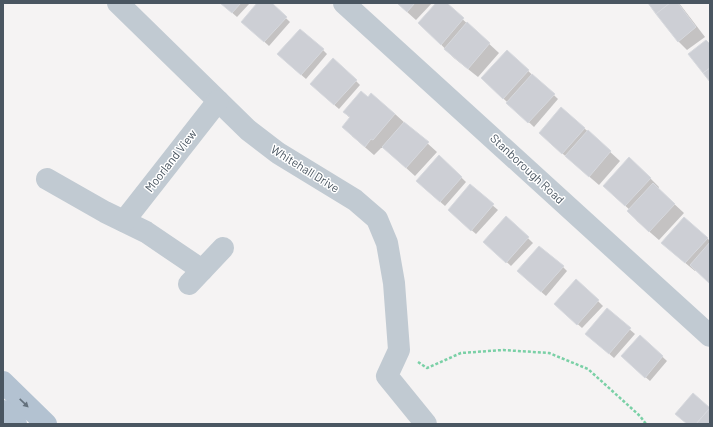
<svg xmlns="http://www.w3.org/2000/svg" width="713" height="427" font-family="Barlow,sans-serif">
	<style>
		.shadow { fill: #0003 }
		.building { fill: #cdcfd5; stroke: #d7d9de }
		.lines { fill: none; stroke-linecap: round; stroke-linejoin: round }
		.path { stroke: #7ad0a6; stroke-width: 2.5; stroke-dasharray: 3 2; stroke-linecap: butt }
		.minor { stroke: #c1cad2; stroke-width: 22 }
		.major { stroke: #b3c2d1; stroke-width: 22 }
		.oneway { fill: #64717d }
		.labels { text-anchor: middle; stroke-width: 3; stroke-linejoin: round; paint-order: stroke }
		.street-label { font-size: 12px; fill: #4a5661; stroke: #fff }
	</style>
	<rect width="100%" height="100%" fill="#f5f3f3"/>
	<!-- shadow -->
	<g class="shadow">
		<polygon points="221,3 250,3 237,17"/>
		<polygon points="259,3 270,3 290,22 269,46 247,26"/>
		<polygon points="397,3 432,3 416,20"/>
		<polygon points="437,3 445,3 499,53 478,77 454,58 429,32"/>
		<polygon points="649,3 679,3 705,37 687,50 678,41"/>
		<polygon points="323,50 327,54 306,79 283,59"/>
		<polygon points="507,51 558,99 534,127 491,87"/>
		<polygon points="356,81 360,85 339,109 316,89"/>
		<polygon points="368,98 395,114 437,152 415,176 383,147 382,148 381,148 374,155 352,136 350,118 344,112"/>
		<polygon points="584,128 620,161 599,185 549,142"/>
		<polygon points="439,156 466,182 445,206 422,186"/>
		<polygon points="650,178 659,187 658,189 684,213 659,240 637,221 630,210 613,195"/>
		<polygon points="470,186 498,210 476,234 453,214"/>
		<polygon points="506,217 533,243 511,266 489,246"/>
		<polygon points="707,238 710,241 710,283 696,270 695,271 672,252"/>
		<polygon points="563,267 567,271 546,296 523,276"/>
		<polygon points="576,280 603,306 582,328 560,308"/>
		<polygon points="607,310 635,334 614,358 591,338"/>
		<polygon points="640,336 667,361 650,381 627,361"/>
	</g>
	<!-- building -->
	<g class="building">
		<polygon points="220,3 241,3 232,13"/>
		<polygon points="257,3 272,3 287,17 264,42 241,22"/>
		<polygon points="397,3 415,3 407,12"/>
		<polygon points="436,3 447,3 464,18 441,45 418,23"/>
		<polygon points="648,3 670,3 656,14"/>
		<polygon points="670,3 678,3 696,27 678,42 656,14"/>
		<polygon points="467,22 490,43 468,69 444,49"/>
		<polygon points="300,29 324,49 301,75 277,54"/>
		<polygon points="706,40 710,44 710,68 703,73 688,54"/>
		<polygon points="507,50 529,70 503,99 481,78"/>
		<polygon points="333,58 357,80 334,105 310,84"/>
		<polygon points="710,68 710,82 703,73"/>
		<polygon points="532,74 555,94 528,123 506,103"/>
		<polygon points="361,91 368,97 371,93 395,114 373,140 371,139 365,147 342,127 350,117 343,112"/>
		<polygon points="561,107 585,128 562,154 539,133"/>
		<polygon points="404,122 429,142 406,168 382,147"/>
		<polygon points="588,130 611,151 589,177 565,156"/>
		<polygon points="439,155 462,177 440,202 416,181"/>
		<polygon points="629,157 651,178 625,206 603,186"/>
		<polygon points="653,183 675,204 649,232 627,211"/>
		<polygon points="470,184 494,204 471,231 448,210"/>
		<polygon points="506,216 529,237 506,263 483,242"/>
		<polygon points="684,217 708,238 685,263 661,243"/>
		<polygon points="710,242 710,284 690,265"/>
		<polygon points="539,246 564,266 541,292 517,271"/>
		<polygon points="576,279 599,300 577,325 554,304"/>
		<polygon points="607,308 631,328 609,354 585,334"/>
		<polygon points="640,335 663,356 645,378 621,356"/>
		<polygon points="693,393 710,408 696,424 687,424 675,414"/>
		<polygon points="710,408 710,424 696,424"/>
	</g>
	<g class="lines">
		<!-- path -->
		<polyline class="path" points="418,362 427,368 461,353 503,350 549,353 588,369 640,416 646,424"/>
		<!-- minor -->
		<g class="minor">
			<polyline points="118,3 248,130 278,153 355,200 377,219 387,243 394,283 399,350 387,376 426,424"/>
			<polyline points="344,3 710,336"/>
			<polyline points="47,179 105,212 146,232 202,270"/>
			<polyline points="124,221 218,101"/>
			<polyline points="189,284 223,248"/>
		</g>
		<!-- major -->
		<g class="major">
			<polyline points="3,382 46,424"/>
			<polyline points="3,411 16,424"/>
		</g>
	</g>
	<!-- one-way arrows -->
	<defs><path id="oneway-solid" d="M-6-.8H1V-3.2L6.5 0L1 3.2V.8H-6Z"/></defs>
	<use class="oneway" href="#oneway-solid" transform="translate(24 403) rotate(44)"/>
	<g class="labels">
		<!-- street labels -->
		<g class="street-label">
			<text transform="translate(171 161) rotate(-52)" y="4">Moorland View</text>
			<text transform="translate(305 169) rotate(32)" y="4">Whitehall Drive</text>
			<text transform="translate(527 169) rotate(43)" y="4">Stanborough Road</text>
		</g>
	</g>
	<!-- border -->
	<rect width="713" height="427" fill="none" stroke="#4a5661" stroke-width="8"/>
</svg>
